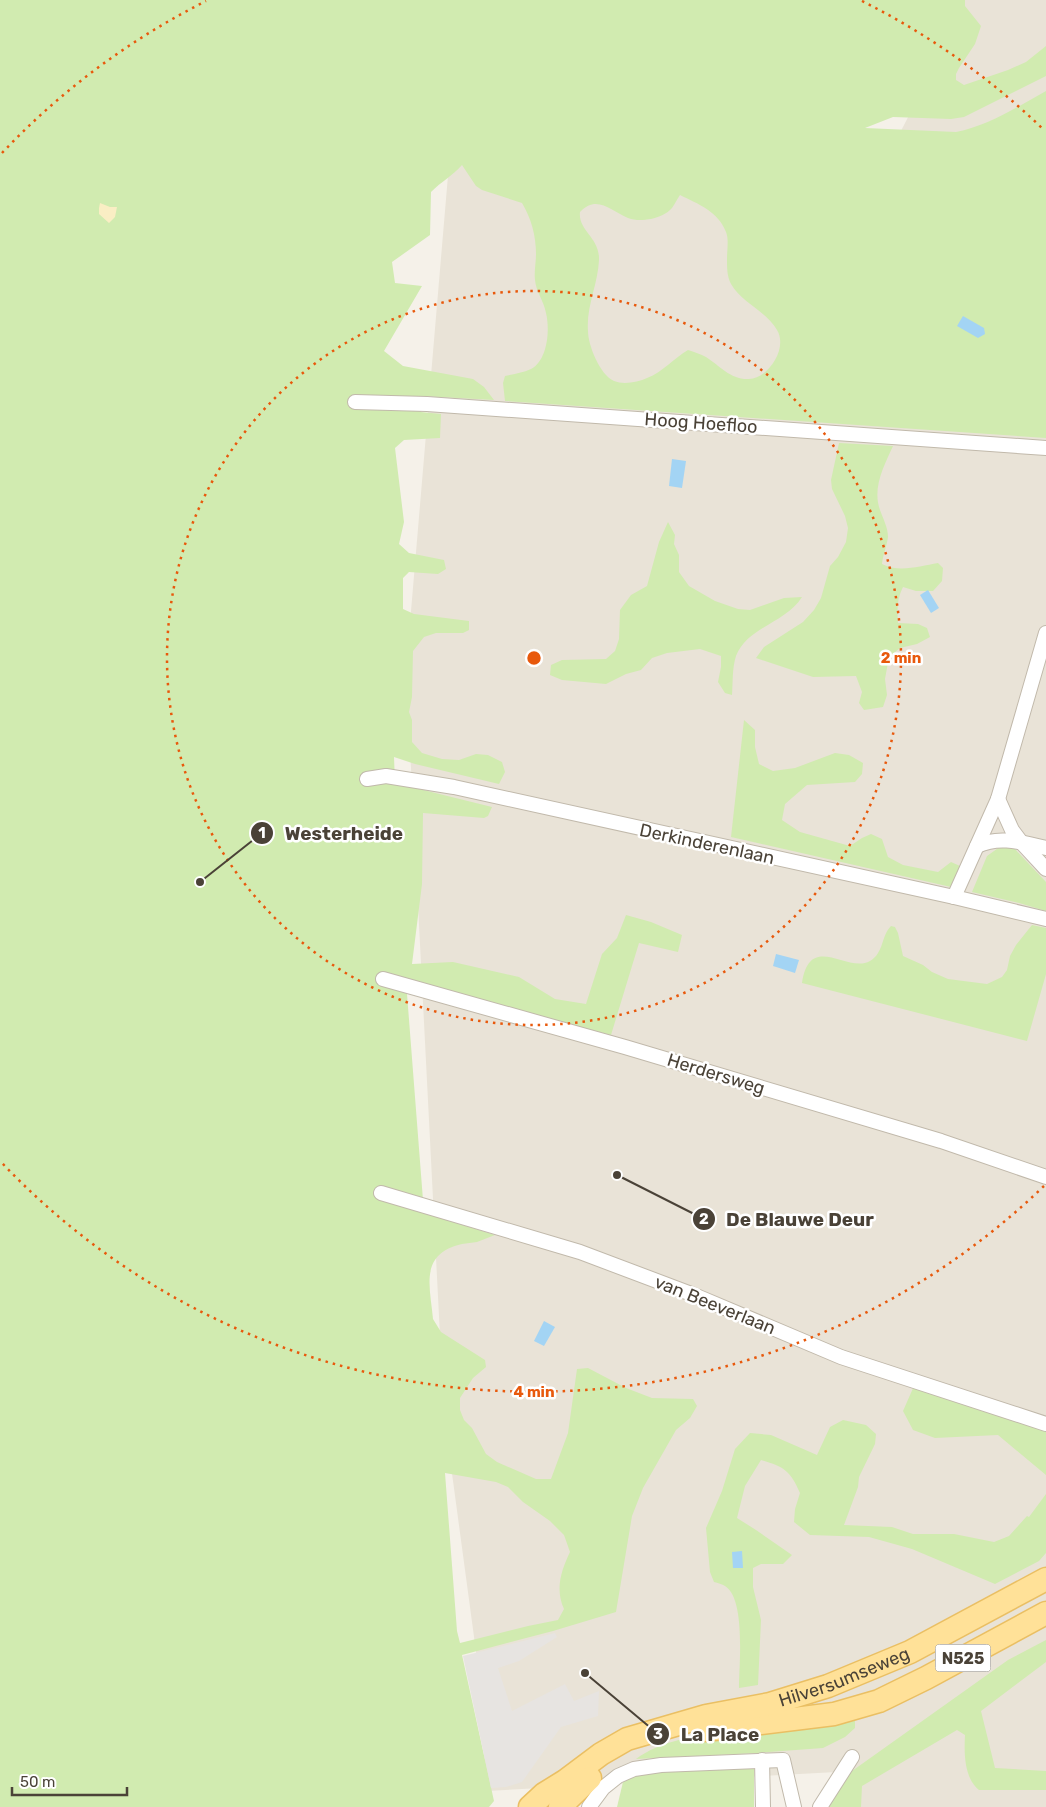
<svg xmlns="http://www.w3.org/2000/svg" width="1046" height="1807" font-family="Rubik,sans-serif">
	<style>
		.residential { fill: #e9e3d7 }
		.green { fill: #d1ebb0; fill-rule: evenodd }
		.sand { fill: #faeec4 }
		.parking { fill: #e7e4e1 }
		.water { fill: #a3d4f4 }
		.lines { fill: none; stroke-linecap: round; stroke-linejoin: round }
		.minor-casing { stroke: #c1b9ab; stroke-width: 16 }
		.primary-casing { stroke: #eabf63; stroke-width: 25 }
		.minor { stroke: #fff; stroke-width: 14 }
		.primary { stroke: #ffe198; stroke-width: 22 }
		.ring { fill: none; stroke: #e8590c; stroke-width: 2.5; stroke-dasharray: 2.5 5 }
		.labels { text-anchor: middle; stroke-width: 5; stroke-linejoin: round; paint-order: stroke }
		.shield { fill: #fff; stroke: #807b73; stroke-width: 1 }
		.shield-label { font-size: 16px; font-weight: bold; fill: #4a4237 }
		.street-label { font-size: 18px; fill: #4a4237; stroke: #fff }
		.centre { fill: #e8590c; stroke: #fff; stroke-width: 2.5 }
		.ring-label { font-size: 15px; text-anchor: middle; font-weight: bold; fill: #e8590c; stroke: #fff; stroke-width: 5; stroke-linejoin: round; paint-order: stroke }
		.leader { fill: none; stroke: #4a4237; stroke-width: 2 }
		.callout-dot { fill: #4a4237; stroke: #fff; stroke-width: 2 }
		.mark-label { font-size: 15px; text-anchor: middle; font-weight: bold; fill: #fff }
		.callout-label { font-size: 19px; text-anchor: middle; font-weight: bold; fill: #4a4237; stroke: #fff; stroke-width: 5; stroke-linejoin: round; paint-order: stroke }
	</style>
	<rect width="100%" height="100%" fill="#f5f1e9"/>
	<!-- residential -->
	<polygon class="residential" points="965,0 1046,0 1046,1807 851,1807 855,1771 487,1791 477,1659 444,1414 406,670 450,152 862,207 965,6"/>
	<!-- green -->
	<g class="green">
		<path d="M0 0H965V6L981 26 975 44 959 68 956 74V80L964 85 1008 70 1026 62 1046 46V76L964 117 951 119 893 117 865 128 956 132C988 126 1017 107 1046 91V438L505 401 503 383 505 376C513 374 523 373 531 369 548 360 550 329 546 313 544 301 536 292 535 280 534 272 536 262 536 254 536 235 531 218 522 203L482 190 476 186 462 165C452 176 441 182 431 192L430 235 392 262 395 283 422 286 384 351 403 366 473 379 484 387 494 400 422 396 421 412 441 414 440 438 404 440 395 448 404 522 399 544 409 553 444 560 446 569 438 574 409 572 403 578V609L414 614 469 621V630L463 633H436L424 637 413 651 412 697 409 712 412 720V742L422 753 442 759 459 760 476 754 488 755 502 762 505 772 499 784 415 764 394 757 395 783 492 807 488 816 484 818 423 813 422 884 412 964 453 962 519 977 555 999 586 1004 602 954 617 938 626 915 651 922 682 935 678 952 639 943 611 1035 406 981 424 1213 495 1235C489 1237 483 1240 477 1242 472 1243 467 1243 462 1244 419 1254 430 1286 433 1319L441 1332 485 1360 486 1367 473 1378 460 1398V1410L464 1420 472 1428 486 1454 497 1462 536 1479H551L568 1433 577 1369 588 1368 626 1388 652 1398 693 1399 697 1406 690 1418 676 1430 643 1488 632 1516 616 1612 553 1631 462 1655 494 1801 489 1807H0ZM680 195C698 204 718 211 726 232 729 239 727 251 727 259 727 268 727 276 731 284 742 303 766 311 777 330 788 348 769 378 749 379 731 380 720 366 706 357 701 354 694 352 688 350 674 358 663 372 647 378 638 382 624 385 614 381 600 375 588 345 588 331 586 307 598 284 599 260 600 237 578 231 580 212 597 194 611 211 628 218 636 221 644 220 651 219 659 217 667 214 672 208 675 204 677 199 680 195ZM445 1473 496 1482 508 1487 523 1502 550 1521 564 1535 570 1552C561 1571 555 1589 564 1609L558 1620 528 1626 460 1643 457 1631Z"/>
		<path d="M839 443 893 446C884 466 872 488 880 510 883 519 888 527 888 537 887 545 883 555 882 564 899 573 920 566 938 563L943 568 942 581 933 591H916L903 587C897 599 897 610 898 623L918 624 927 628 930 637 917 644 900 648 889 657 885 679 887 695 883 707 864 710 859 703 862 692 856 676 813 677 756 658 764 647 803 622 814 610 821 598 830 566 838 557 846 542 848 528 845 516 832 489 831 480Z"/>
		<path d="M668 522 675 535 674 544 679 555V572L689 586 715 601 738 609 750 610 784 598 802 597C786 623 747 627 736 656 732 668 733 683 732 695L725 693 718 682 721 667V656L700 649 667 653 652 658 641 670 626 674 606 684 562 680 550 675 551 665 562 660 606 659 615 651 619 639 620 610 631 595 647 586 659 542Z"/>
		<polygon points="744,720 755,730 755,747 759,764 773,771 795,768 835,753 849,755 863,763 862,774 855,782 807,785 785,804 782,820 800,832 850,846 862,838 871,834 882,839 888,857 903,865 938,872 951,862 960,866 951,887 731,837"/>
		<polygon points="1001,846 1014,848 1046,882 1046,911 1019,903 972,892 987,856"/>
		<path d="M1032 925 1046 928V974L1027 1041 802 983C810 931 847 974 870 961 884 953 881 936 891 926L895 927 898 933 903 956 923 965 932 972 948 979 987 984 1002 977 1007 970 1010 956 1016 945Z"/>
		<polygon points="914,1386 1046,1431 1046,1475 998,1435 935,1438 913,1430 903,1411"/>
		<path d="M843 1420 866 1425 876 1434 875 1444 859 1477 858 1487 844 1525 892 1527 913 1534H954L994 1542 1009 1536 1027 1516 1029 1517 1046 1494V1553L1039 1561 995 1584 912 1549 869 1537 810 1535 794 1522 795 1509 800 1493C790 1470 784 1467 761 1460L745 1486 737 1518 756 1530 792 1555 783 1564H761L753 1568V1587L761 1620 758 1685 739 1688C739 1665 746 1599 725 1586 722 1584 718 1583 714 1582L710 1572 706 1528 722 1491 735 1449 750 1433 771 1435 817 1455 830 1427Z"/>
		<path d="M1046 1640V1662L981 1711 995 1768 1046 1771V1790H979C964 1778 964 1753 965 1735L957 1730 862 1786 861 1807H826L845 1776 1008 1660Z"/>
		<path d="M855 1721V1728L845 1737 823 1748 757 1753 636 1759C660 1741 691 1737 720 1732 764 1725 809 1723 855 1721Z"/>
		<polygon points="754,1768 754,1807 617,1807 623,1782 635,1775 671,1771"/>
	</g>
	<!-- sand -->
	<polygon class="sand" points="100,203 110,207 117,207 115,217 109,223 99,214 99,208"/>
	<!-- parking -->
	<polygon class="parking" points="555,1633 557,1637 519,1661 498,1668 512,1711 565,1684 574,1701 599,1691 598,1716 561,1727 522,1782 506,1787 491,1788 463,1656"/>
	<!-- water -->
	<g class="water">
		<polygon points="963,316 984,328 985,334 978,338 957,326"/>
		<polygon points="672,459 686,461 682,488 669,486"/>
		<polygon points="928,590 939,608 931,613 920,595"/>
		<polygon points="776,954 799,960 795,973 773,966"/>
		<polygon points="544,1321 555,1327 544,1346 534,1341"/>
		<polygon points="742,1551 743,1568 733,1568 732,1552"/>
	</g>
	<g class="lines">
		<!-- minor casing -->
		<g class="minor-casing">
			<g id="minor">
				<polyline points="355,402 427,404 1046,448"/>
				<polyline points="367,779 386,776 454,787 954,897 1046,919"/>
				<polyline points="998,799 1012,830 1021,842 1046,869"/>
				<path d="M977 846C1000 835 1023 843 1046 848"/>
				<polyline points="954,897 998,799 1046,633"/>
				<polyline points="383,979 625,1047 941,1141 1046,1177"/>
				<polyline points="381,1193 580,1252 694,1295 841,1357 1046,1424"/>
				<polyline points="762,1760 763,1807"/>
				<polyline points="589,1807 603,1788 618,1776 634,1769 661,1765 783,1760 794,1807"/>
				<polyline points="820,1807 852,1757"/>
			</g>
		</g>
		<!-- primary casing -->
		<g class="primary-casing">
			<g id="primary">
				<polyline points="706,1730 834,1714 879,1701 926,1678 1046,1613"/>
				<path id="s1" d="M530 1807 544 1794 565 1781 601 1754 627 1739 706 1716 770 1704 828 1686 910 1652 1046 1579"/>
				<polyline points="560,1807 590,1778"/>
			</g>
		</g>
		<!-- minor -->
		<use href="#minor" class="minor"/>
		<!-- primary -->
		<use href="#primary" class="primary"/>
	</g>
	<!-- distance rings -->
	<g class="ring">
		<circle cx="534" cy="658" r="367"/>
		<path d="M1044 1186A734 734 0 0 1 2 1163M2 153A734 734 0 0 1 206 1M862 1A734 734 0 0 1 1044 130"/>
	</g>
	<g class="labels">
		<!-- shield labels -->
		<rect class="shield" x="935.5" y="1644.5" width="55" height="27" rx="4"/>
		<g class="shield-label">
			<text x="963" y="1664">N525</text>
		</g>
		<!-- street labels -->
		<g class="street-label">
			<text transform="translate(701 423) rotate(4)" y="6">Hoog Hoefloo</text>
			<text transform="translate(707 844) rotate(12)" y="6">Derkinderenlaan</text>
			<text transform="translate(716 1074) rotate(17)" y="6">Herdersweg</text>
			<text transform="translate(715 1305) rotate(22)" y="6">van Beeverlaan</text>
			<text dy="6" stroke="none"><textPath href="#s1" startOffset="345">Hilversumseweg</textPath></text>
		</g>
	</g>
	<circle cx="534" cy="658" r="8" class="centre"/>
	<g class="ring-label">
		<text x="901" y="663">2 min</text>
		<text x="534" y="1397">4 min</text>
	</g>
	<!-- callouts -->
	<path class="leader" d="M200 882L262 833M617 1175L704 1219M585 1673L658 1734"/>
	<g class="callout-dot">
		<circle cx="200" cy="882" r="5"/>
		<circle cx="617" cy="1175" r="5"/>
		<circle cx="585" cy="1673" r="5"/>
		<circle cx="262" cy="833" r="12"/>
		<circle cx="704" cy="1219" r="12"/>
		<circle cx="658" cy="1734" r="12"/>
	</g>
	<g class="mark-label">
		<text x="262" y="838">1</text>
		<text x="704" y="1224">2</text>
		<text x="658" y="1739">3</text>
	</g>
	<g class="callout-label">
		<text x="344" y="840">Westerheide</text>
		<text x="800" y="1226">De Blauwe Deur</text>
		<text x="720" y="1741">La Place</text>
	</g>
	<!-- scale -->
	<path d="M12 1787v8h115v-8" fill="none" stroke="#4a4237" stroke-width="2.5"/>
	<text x="20" y="1787" font-size="15" fill="#4a4237" stroke="#ffffff" stroke-width="4" paint-order="stroke">50 m</text>
</svg>
